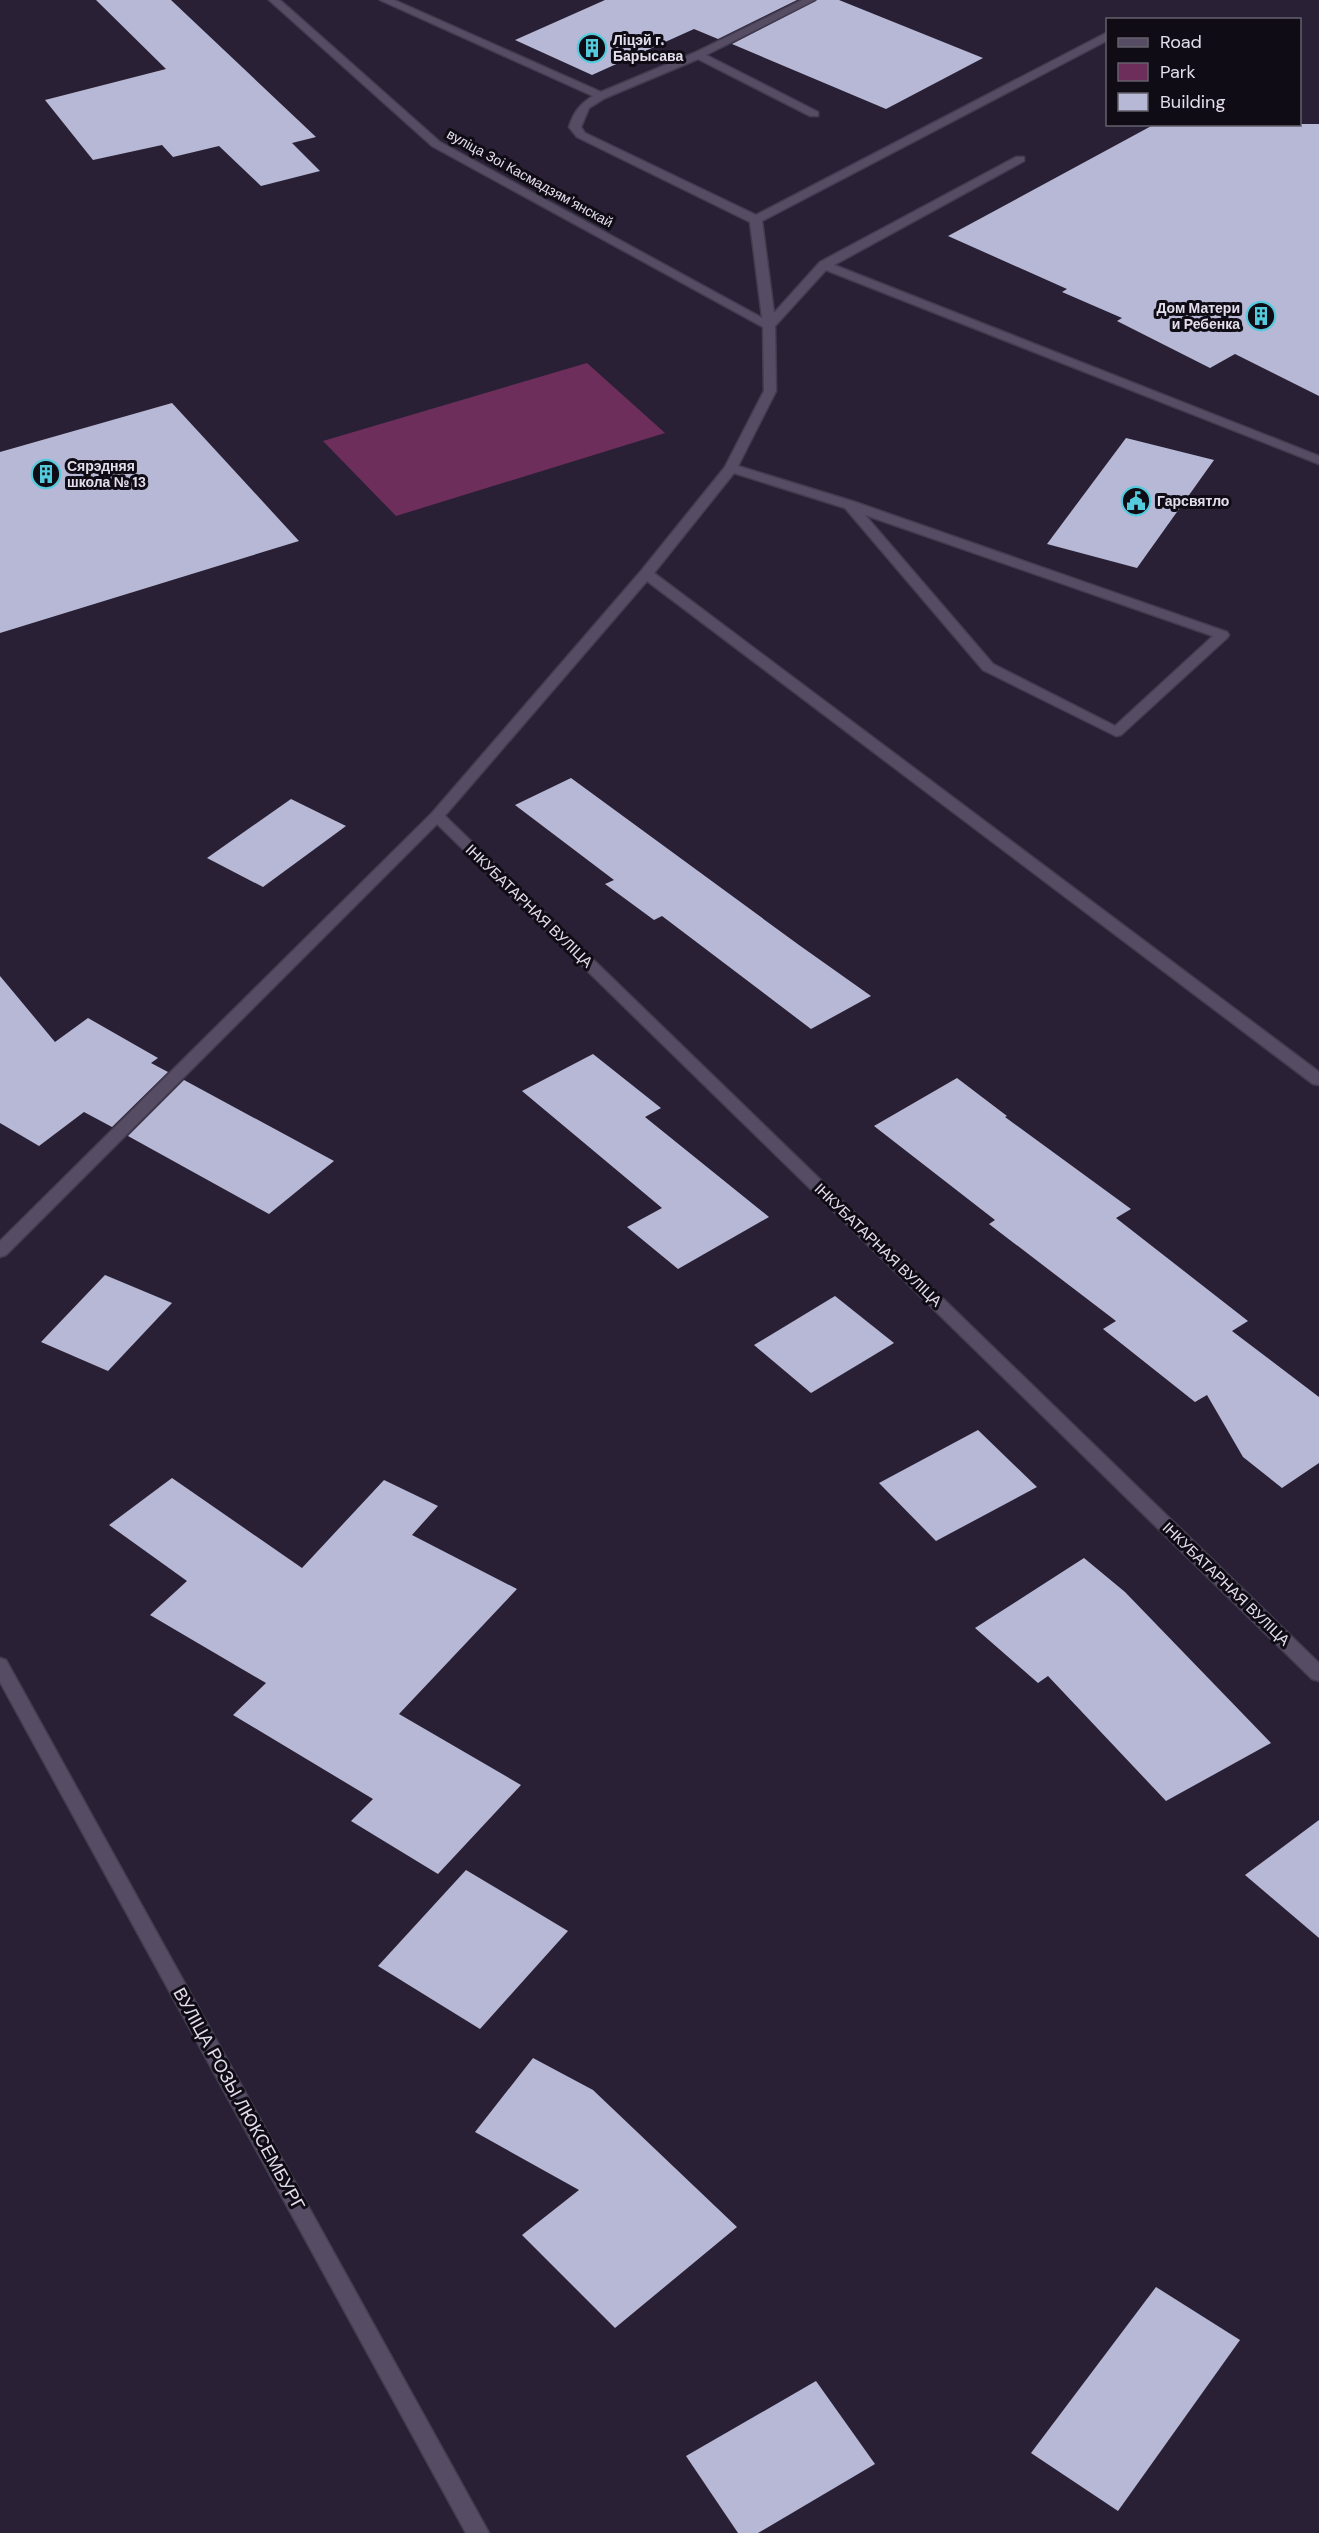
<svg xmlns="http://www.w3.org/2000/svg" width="1319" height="2533" font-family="'DM Sans',sans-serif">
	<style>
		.green { fill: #6d2e5c }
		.building { fill: #b7b8d5 }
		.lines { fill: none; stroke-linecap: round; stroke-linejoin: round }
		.service-casing { stroke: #433c4e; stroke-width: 3 }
		.minor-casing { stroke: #433c4e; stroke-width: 3 }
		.tertiary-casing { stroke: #433c4e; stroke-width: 3 }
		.service { fill: #564d65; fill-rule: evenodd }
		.minor { fill: #564d65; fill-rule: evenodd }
		.tertiary { fill: #564d65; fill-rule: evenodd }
		.labels { text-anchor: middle; stroke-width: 6; stroke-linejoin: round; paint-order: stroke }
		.far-poi-label { font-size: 14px; font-weight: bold; fill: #e3deec; stroke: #100c15; text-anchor: start }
		.far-street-label { font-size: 14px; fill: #e3deec; stroke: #100c15 }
		.street-label { font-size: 15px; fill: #e3deec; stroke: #100c15 }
		.near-street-label { font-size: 18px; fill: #e3deec; stroke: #100c15 }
	</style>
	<rect width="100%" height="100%" fill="#292035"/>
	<!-- green -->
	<polygon class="green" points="587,363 665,433 396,516 323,441"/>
	<!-- building -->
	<g class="building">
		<polygon points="96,0 171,0 316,137 292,143 320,171 261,186 219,146 173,157 162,145 93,160 45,100 166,69"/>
		<polygon points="605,0 797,0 718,39 694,29 592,75 515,40"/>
		<polygon points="817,0 839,0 983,58 886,109 732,44"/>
		<polygon points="1155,124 1319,124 1319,396 1235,354 1210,368 1117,321 1122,318 1062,292 1067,289 948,236"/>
		<polygon points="172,403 299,541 0,633 0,452"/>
		<polygon points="1126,438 1214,460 1137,568 1047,544"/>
		<polygon points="571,778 799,945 871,996 811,1029 662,916 654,920 605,884 614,880 515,805"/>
		<polygon points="291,799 346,826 263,887 207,858"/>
		<polygon points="0,976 55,1042 88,1018 158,1058 151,1063 168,1072 112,1127 84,1112 39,1146 0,1123"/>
		<polygon points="593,1054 661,1108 645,1117 769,1217 678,1269 627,1227 662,1208 522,1091"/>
		<polygon points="957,1078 1007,1116 1005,1117 1131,1209 1116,1218 1248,1321 1232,1331 1319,1397 1319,1463 1282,1488 1243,1457 1207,1395 1195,1402 1103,1329 1116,1321 989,1224 995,1220 874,1126"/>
		<polygon points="184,1080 334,1161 269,1214 128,1136"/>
		<polygon points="105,1275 172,1303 108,1371 41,1342"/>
		<polygon points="835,1296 894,1343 811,1393 754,1345"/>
		<polygon points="978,1430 1037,1487 936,1541 879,1483"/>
		<polygon points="172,1478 302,1568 384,1480 438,1506 412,1535 517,1589 399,1714 521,1785 438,1874 351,1821 373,1799 233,1715 266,1683 150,1615 187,1581 109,1525"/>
		<polygon points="1084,1558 1125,1592 1271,1743 1166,1801 1048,1676 1038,1683 975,1628"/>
		<polygon points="1319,1820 1319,1938 1245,1875"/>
		<polygon points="466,1870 568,1931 480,2029 378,1966"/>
		<polygon points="533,2058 593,2090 737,2227 615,2328 522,2235 579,2190 475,2132"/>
		<polygon points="1156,2287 1240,2340 1118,2511 1031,2453"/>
		<polygon points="816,2381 875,2464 758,2533 738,2533 686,2456"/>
	</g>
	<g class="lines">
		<!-- service casing -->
		<g class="service-casing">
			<path id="service" d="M380 0H394L601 92 694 53 802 0H815L706 55 818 112V116H810L698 59 605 98 589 108 581 127 585 133 756 215 1108 32V40L762 221 774 313 820 262 1016 157H1024V161L834 265 1319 456V464L826 270 775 326 776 391 738 466 855 502 1227 632 1229 635 1227 638 1121 735 1116 736 983 670 845 508 734 473 654 573 1319 1072V1085L1313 1084 647 581 442 819 6 1255 0 1257V1241L432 813 641 571 725 467 764 391 763 325 750 222 577 137 569 127C574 112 579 105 593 96ZM865 515 1213 636 1115 726 993 664Z"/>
		</g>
		<!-- minor casing -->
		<g class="minor-casing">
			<g id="minor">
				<polygon points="269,0 280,0 440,142 775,325 773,328 765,328 432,146"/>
				<polygon points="437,812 442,813 1319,1663 1319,1681 1312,1679 432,819 430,816 432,813"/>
			</g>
		</g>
		<!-- tertiary casing -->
		<g class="tertiary-casing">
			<polygon id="tertiary" points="0,1658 6,1660 489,2533 466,2533 0,1682"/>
		</g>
		<!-- service -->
		<use href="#service" class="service"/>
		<!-- minor -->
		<use href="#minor" class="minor"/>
		<!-- tertiary -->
		<use href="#tertiary" class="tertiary"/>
	</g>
	<!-- icons -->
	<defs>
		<g id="building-ring" transform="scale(1.5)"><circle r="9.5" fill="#100c15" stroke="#54cadd" stroke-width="1.5"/><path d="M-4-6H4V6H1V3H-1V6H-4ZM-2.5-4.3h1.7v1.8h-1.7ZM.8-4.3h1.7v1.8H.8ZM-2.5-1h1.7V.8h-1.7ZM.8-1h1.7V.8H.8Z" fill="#54cadd"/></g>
		<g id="civic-ring" transform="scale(1.5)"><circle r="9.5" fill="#100c15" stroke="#54cadd" stroke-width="1.5"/><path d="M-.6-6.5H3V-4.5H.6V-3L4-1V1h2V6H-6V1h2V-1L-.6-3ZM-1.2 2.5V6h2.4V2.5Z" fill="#54cadd"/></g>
	</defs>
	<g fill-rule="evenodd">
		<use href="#building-ring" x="592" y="48"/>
		<use href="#building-ring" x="1261" y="316"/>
		<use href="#building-ring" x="46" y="474"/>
		<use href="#civic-ring" x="1136" y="501"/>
	</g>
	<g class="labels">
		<!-- far-poi labels -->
		<g class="far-poi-label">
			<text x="613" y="45">Ліцэй г.<tspan x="613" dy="16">Барысава</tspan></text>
			<text x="1240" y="313" text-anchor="end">Дом Матери<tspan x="1240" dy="16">и Ребенка</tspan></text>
			<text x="67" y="471">Сярэдняя<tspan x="67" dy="16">школа № 13</tspan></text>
			<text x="1157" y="506">Гарсвятло</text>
		</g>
		<!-- far-street labels -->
		<g class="far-street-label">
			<text transform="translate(530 178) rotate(29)" y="5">вуліца Зоі Касмадзямʼянскай</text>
		</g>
		<!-- street labels -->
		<g class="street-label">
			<text transform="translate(529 906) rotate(44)" y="5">ІНКУБАТАРНАЯ ВУЛІЦА</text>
			<text transform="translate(878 1245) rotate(44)" y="5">ІНКУБАТАРНАЯ ВУЛІЦА</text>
			<text transform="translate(1226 1584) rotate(44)" y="5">ІНКУБАТАРНАЯ ВУЛІЦА</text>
		</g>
		<!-- near-street labels -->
		<g class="near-street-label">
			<text transform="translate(239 2099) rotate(61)" y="6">ВУЛІЦА РОЗЫ ЛЮКСЕМБУРГ</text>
		</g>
	</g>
	<!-- legend -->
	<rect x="1106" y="18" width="195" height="108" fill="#100c15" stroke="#64606b" stroke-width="1.5"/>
	<rect x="1118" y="38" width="30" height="9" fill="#564d65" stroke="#64606b" stroke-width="1.5"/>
	<text x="1160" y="48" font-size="18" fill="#e3deec">Road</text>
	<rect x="1118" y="63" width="30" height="18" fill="#6d2e5c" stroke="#64606b" stroke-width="1.5"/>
	<text x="1160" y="78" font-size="18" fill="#e3deec">Park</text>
	<rect x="1118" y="93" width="30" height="18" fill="#b7b8d5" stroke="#64606b" stroke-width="1.5"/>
	<text x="1160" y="108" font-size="18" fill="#e3deec">Building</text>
</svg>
